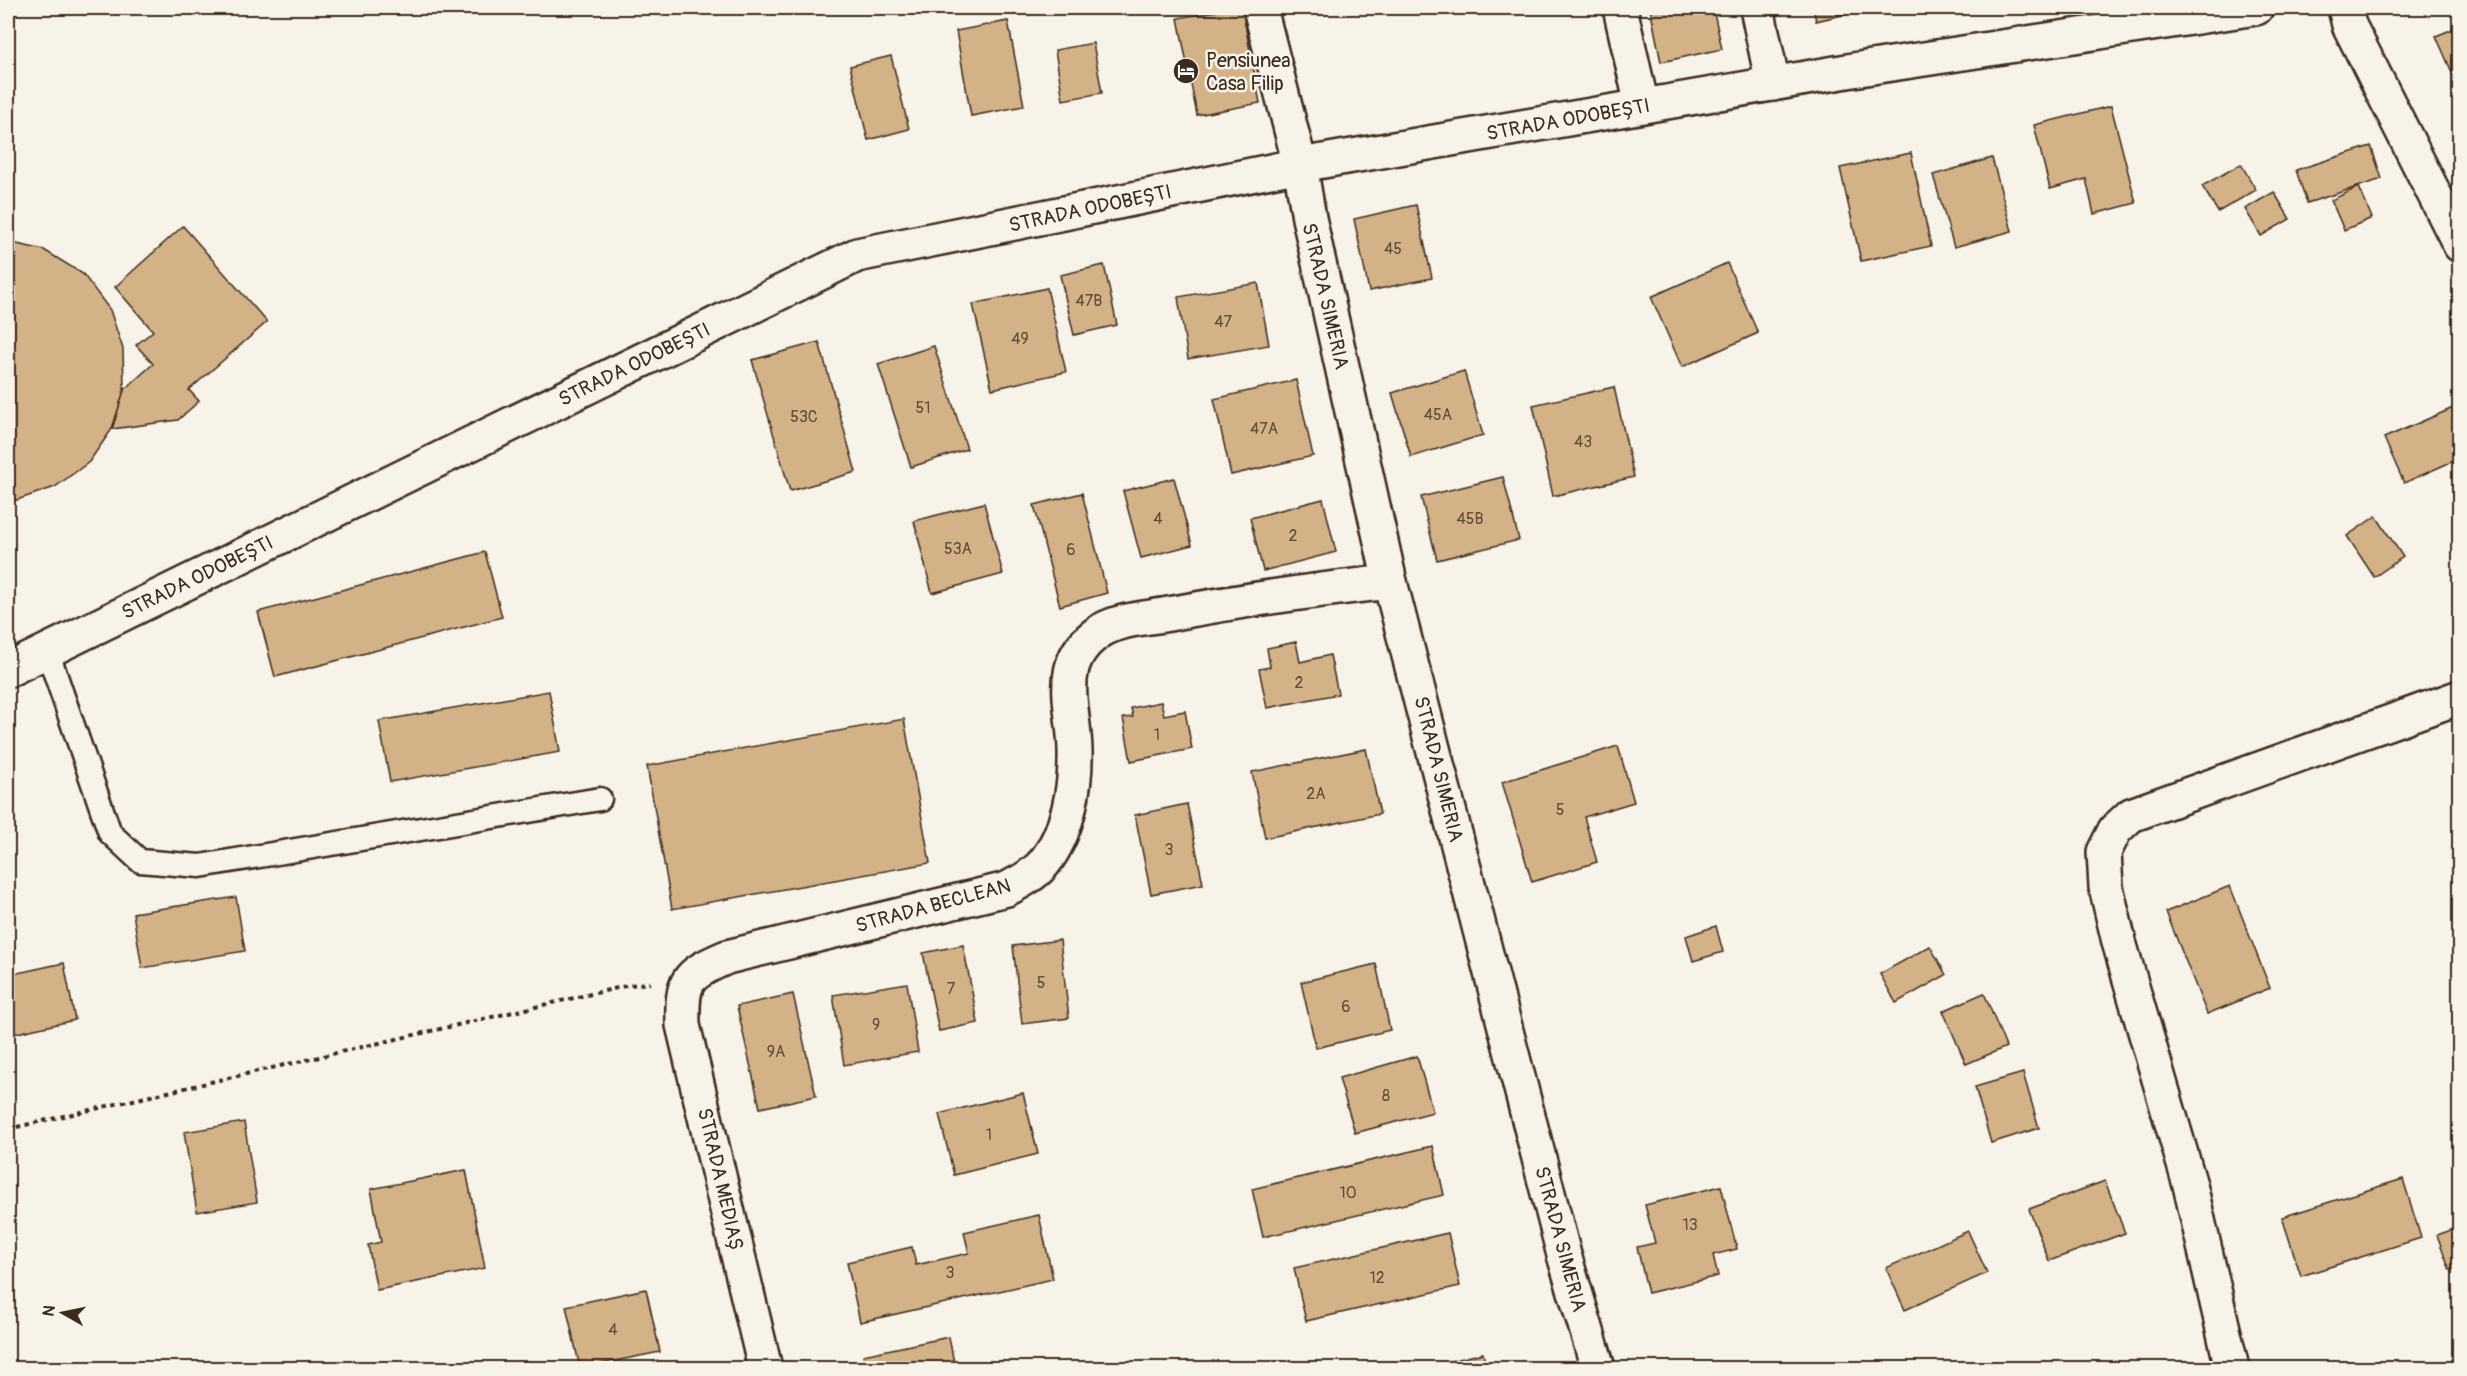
<svg xmlns="http://www.w3.org/2000/svg" width="2467" height="1376" font-family="Pangolin,sans-serif">
	<style>
		.building { fill: #d4b287; stroke: #3b2a1e; stroke-width: 1.5 }
		.lines { fill: none; stroke-linecap: round; stroke-linejoin: round }
		.service-casing { stroke: #3b2a1e; stroke-width: 27 }
		.minor-casing { stroke: #3b2a1e; stroke-width: 38 }
		.path { stroke: #3b2a1e; stroke-width: 4; stroke-dasharray: 4.5 4.5; stroke-linecap: butt }
		.service { stroke: #f7f3e8; stroke-width: 22 }
		.minor { stroke: #f7f3e8; stroke-width: 33 }
		.labels { text-anchor: middle; stroke-width: 5; stroke-linejoin: round; paint-order: stroke }
		.number-label { font-size: 16px; fill: #614c38 }
		.poi-label { font-size: 20px; fill: #3b2a1e; stroke: #f7f3e8; text-anchor: start }
		.street-label { font-size: 20px; fill: #3b2a1e; stroke: #f7f3e8 }
	</style>
	<rect width="100%" height="100%" fill="#f7f3e8"/>
	<filter id="ink" filterUnits="userSpaceOnUse"><feTurbulence type="fractalNoise" baseFrequency=".0167" numOctaves="2"/><feDisplacementMap in="SourceGraphic" scale="12" xChannelSelector="R" yChannelSelector="G"/><feConvolveMatrix kernelMatrix="1 2 1 2 8 2 1 2 1" color-interpolation-filters="sRGB"/></filter>
	<g filter="url(#ink)">
		<!-- building -->
		<g class="building">
			<polygon points="1233,8 1242,8 1260,103 1197,115 1178,18"/>
			<polygon points="1650,8 1713,8 1722,49 1661,62"/>
			<polygon points="1813,8 1872,8 1816,21"/>
			<polygon points="1008,21 1024,106 971,116 956,31"/>
			<polygon points="2460,26 2460,74 2454,77 2436,36"/>
			<polygon points="1093,43 1102,93 1063,100 1055,50"/>
			<polygon points="891,56 909,129 868,140 850,66"/>
			<polygon points="2111,106 2136,203 2094,214 2086,179 2050,189 2034,125"/>
			<polygon points="2371,146 2382,179 2307,203 2296,170"/>
			<polygon points="1911,153 1931,246 1861,261 1840,168"/>
			<polygon points="1992,158 2012,231 1954,247 1933,175"/>
			<polygon points="2241,164 2256,190 2218,212 2202,186"/>
			<polygon points="2359,187 2372,218 2344,230 2331,200"/>
			<polygon points="2274,192 2290,219 2261,236 2245,209"/>
			<polygon points="1416,205 1432,278 1369,291 1354,219"/>
			<polygon points="183,226 267,322 189,390 199,401 178,420 112,429 124,390 153,364 136,345 153,331 115,287"/>
			<polygon points="8,242 44,250 83,274 110,310 123,349 124,390 112,429 89,462 55,487 17,500 8,500"/>
			<polygon points="1727,263 1758,333 1682,367 1651,297"/>
			<polygon points="1104,265 1117,325 1074,335 1060,275"/>
			<polygon points="1258,283 1269,345 1188,359 1178,297"/>
			<polygon points="1047,288 1066,372 992,389 973,304"/>
			<polygon points="819,342 856,472 790,491 752,360"/>
			<polygon points="934,346 967,449 911,467 878,364"/>
			<polygon points="1464,371 1483,435 1411,457 1392,393"/>
			<polygon points="1296,380 1313,456 1231,475 1214,399"/>
			<polygon points="1614,387 1634,477 1553,496 1533,405"/>
			<polygon points="2460,405 2460,458 2404,483 2384,438"/>
			<polygon points="1503,477 1519,540 1437,560 1421,497"/>
			<polygon points="1174,478 1192,545 1141,558 1123,491"/>
			<polygon points="1082,493 1107,593 1060,606 1034,505"/>
			<polygon points="1323,499 1336,552 1263,571 1250,518"/>
			<polygon points="984,503 1003,574 932,593 914,521"/>
			<polygon points="2376,516 2403,557 2374,577 2347,536"/>
			<polygon points="485,552 502,617 275,677 258,612"/>
			<polygon points="1296,642 1300,662 1330,655 1338,694 1267,708 1259,669 1270,667 1267,648"/>
			<polygon points="549,691 560,752 390,782 379,721"/>
			<polygon points="1161,702 1164,715 1185,711 1192,749 1131,761 1123,718 1133,717 1131,708"/>
			<polygon points="904,719 930,863 672,909 647,766"/>
			<polygon points="1618,746 1634,802 1584,817 1597,862 1532,882 1502,782"/>
			<polygon points="1366,749 1380,814 1265,838 1252,772"/>
			<polygon points="1187,804 1203,884 1151,894 1135,815"/>
			<polygon points="2230,886 2270,988 2207,1014 2166,912"/>
			<polygon points="236,897 245,951 142,968 133,913"/>
			<polygon points="1716,926 1723,952 1693,961 1686,936"/>
			<polygon points="1060,940 1069,1018 1022,1024 1013,946"/>
			<polygon points="963,945 978,1023 939,1031 923,953"/>
			<polygon points="1930,946 1946,975 1896,1003 1880,974"/>
			<polygon points="64,963 75,1020 8,1035 8,975"/>
			<polygon points="1376,964 1390,1030 1316,1048 1301,982"/>
			<polygon points="907,983 918,1052 844,1065 833,995"/>
			<polygon points="1984,993 2006,1047 1966,1064 1943,1011"/>
			<polygon points="793,994 816,1096 760,1108 737,1006"/>
			<polygon points="1417,1056 1433,1112 1355,1133 1339,1078"/>
			<polygon points="2023,1073 2039,1128 1991,1143 1975,1087"/>
			<polygon points="1023,1093 1038,1154 954,1175 939,1114"/>
			<polygon points="244,1122 257,1202 197,1212 184,1132"/>
			<polygon points="1433,1146 1444,1195 1263,1237 1252,1189"/>
			<polygon points="466,1170 485,1268 377,1290 368,1245 381,1242 371,1189"/>
			<polygon points="2403,1179 2421,1238 2301,1276 2282,1217"/>
			<polygon points="2105,1181 2125,1233 2049,1261 2029,1209"/>
			<polygon points="1721,1186 1737,1249 1713,1255 1718,1276 1648,1293 1637,1247 1655,1243 1645,1205"/>
			<polygon points="1039,1215 1053,1279 860,1322 847,1262 912,1247 916,1265 969,1253 964,1232"/>
			<polygon points="2460,1227 2460,1266 2450,1270 2437,1235"/>
			<polygon points="1968,1231 1987,1273 1905,1310 1886,1268"/>
			<polygon points="1448,1233 1460,1286 1306,1321 1294,1268"/>
			<polygon points="646,1289 660,1352 580,1368 566,1306"/>
			<polygon points="949,1337 955,1368 866,1368 863,1355"/>
			<polygon points="1483,1353 1486,1368 1423,1368"/>
		</g>
		<g class="lines">
			<!-- service casing -->
			<g class="service-casing">
				<polyline id="service" points="47,650 110,833 140,861 200,866 600,799"/>
			</g>
			<!-- minor casing -->
			<g class="minor-casing">
				<g id="minor">
					<polyline points="1260,8 1300,165 1309,218 1390,582 1564,1255 1598,1368"/>
					<polyline points="1620,8 1642,106"/>
					<polyline points="1757,8 1773,84"/>
					<polyline points="2345,8 2349,25 2460,245"/>
					<polyline points="8,670 857,255 1300,165 1859,69 2256,8"/>
					<path d="M765 1368 683 1025C682 980 685 975 727 957L1007 889C1020 882 1034 875 1044 863 1068 833 1076 787 1075 750 1074 705 1053 660 1102 630 1121 619 1148 618 1169 614 1242 600 1316 590 1390 582"/>
					<polyline points="2232,1368 2190,1185 2119,942 2106,887 2104,852 2115,830 2131,815 2460,697"/>
				</g>
			</g>
			<!-- path -->
			<polyline class="path" points="8,1129 630,985 650,983"/>
			<!-- service -->
			<use href="#service" class="service"/>
			<!-- minor -->
			<use href="#minor" class="minor"/>
		</g>
	</g>
	<!-- icons -->
	<defs>
		<g id="hotel-disc" transform="scale(1.35)"><circle r="9.5" fill="#3b2a1e" stroke="#f7f3e8"/><path d="M-6-4.5h1.5V1H6V5H4.5V3h-9V5H-6ZM-4 0a1.8 1.8 0 1 1 3.6 0ZM.5 0V-2.5h3Q6-2.5 6 0Z" fill="#fff"/></g>
	</defs>
	<g fill-rule="evenodd">
		<use href="#hotel-disc" x="1186" y="71"/>
	</g>
	<g class="labels">
		<!-- number labels -->
		<g class="number-label">
			<text x="1393" y="254">45</text>
			<text x="1089" y="306">47B</text>
			<text x="1223" y="327">47</text>
			<text x="1020" y="344">49</text>
			<text x="923" y="413">51</text>
			<text x="1438" y="420">45A</text>
			<text x="804" y="422">53C</text>
			<text x="1264" y="434">47A</text>
			<text x="1583" y="447">43</text>
			<text x="1158" y="524">4</text>
			<text x="1470" y="524">45B</text>
			<text x="1293" y="541">2</text>
			<text x="958" y="554">53A</text>
			<text x="1071" y="555">6</text>
			<text x="1299" y="688">2</text>
			<text x="1157" y="740">1</text>
			<text x="1316" y="799">2A</text>
			<text x="1560" y="815">5</text>
			<text x="1169" y="855">3</text>
			<text x="1041" y="988">5</text>
			<text x="951" y="994">7</text>
			<text x="1346" y="1012">6</text>
			<text x="876" y="1030">9</text>
			<text x="776" y="1057">9A</text>
			<text x="1386" y="1101">8</text>
			<text x="989" y="1140">1</text>
			<text x="1348" y="1198">10</text>
			<text x="1690" y="1230">13</text>
			<text x="950" y="1278">3</text>
			<text x="1377" y="1283">12</text>
			<text x="613" y="1335">4</text>
		</g>
		<!-- poi labels -->
		<g class="poi-label">
			<text x="1206" y="67">Pensiunea<tspan x="1206" dy="23">Casa Filip</tspan></text>
		</g>
		<!-- street labels -->
		<g class="street-label">
			<text transform="translate(1568 119) rotate(-10)" y="7">STRADA ODOBEȘTI</text>
			<text transform="translate(1090 208) rotate(-12)" y="7">STRADA ODOBEȘTI</text>
			<text transform="translate(1326 296) rotate(77)" y="7">STRADA SIMERIA</text>
			<text transform="translate(634 364) rotate(-26)" y="7">STRADA ODOBEȘTI</text>
			<text transform="translate(197 577) rotate(-26)" y="7">STRADA ODOBEȘTI</text>
			<text transform="translate(1439 769) rotate(76)" y="7">STRADA SIMERIA</text>
			<text transform="translate(933 905) rotate(-15)" y="7">STRADA BECLEAN</text>
			<text transform="translate(721 1179) rotate(77)" y="7">STRADA MEDIAȘ</text>
			<text transform="translate(1561 1239) rotate(75)" y="7">STRADA SIMERIA</text>
		</g>
	</g>
	<!-- margin -->
	<rect width="2467" height="1376" fill="none" stroke="#f7f3e8" stroke-width="30"/>
	<rect x="15" y="15" width="2437" height="1346" fill="none" stroke="#3b2a1e" stroke-width="2" filter="url(#ink)"/>
	<!-- north arrow -->
	<g transform="translate(63 1313) rotate(279)" stroke="#f7f3e8" stroke-width="4.5" paint-order="stroke">
	<path d="M0-4.5L10 22L0 15L-10 22Z" fill="#3b2a1e"/>
	<text y="-9" font-size="16" font-weight="bold" text-anchor="middle" fill="#3b2a1e">N</text>
	</g>
</svg>
